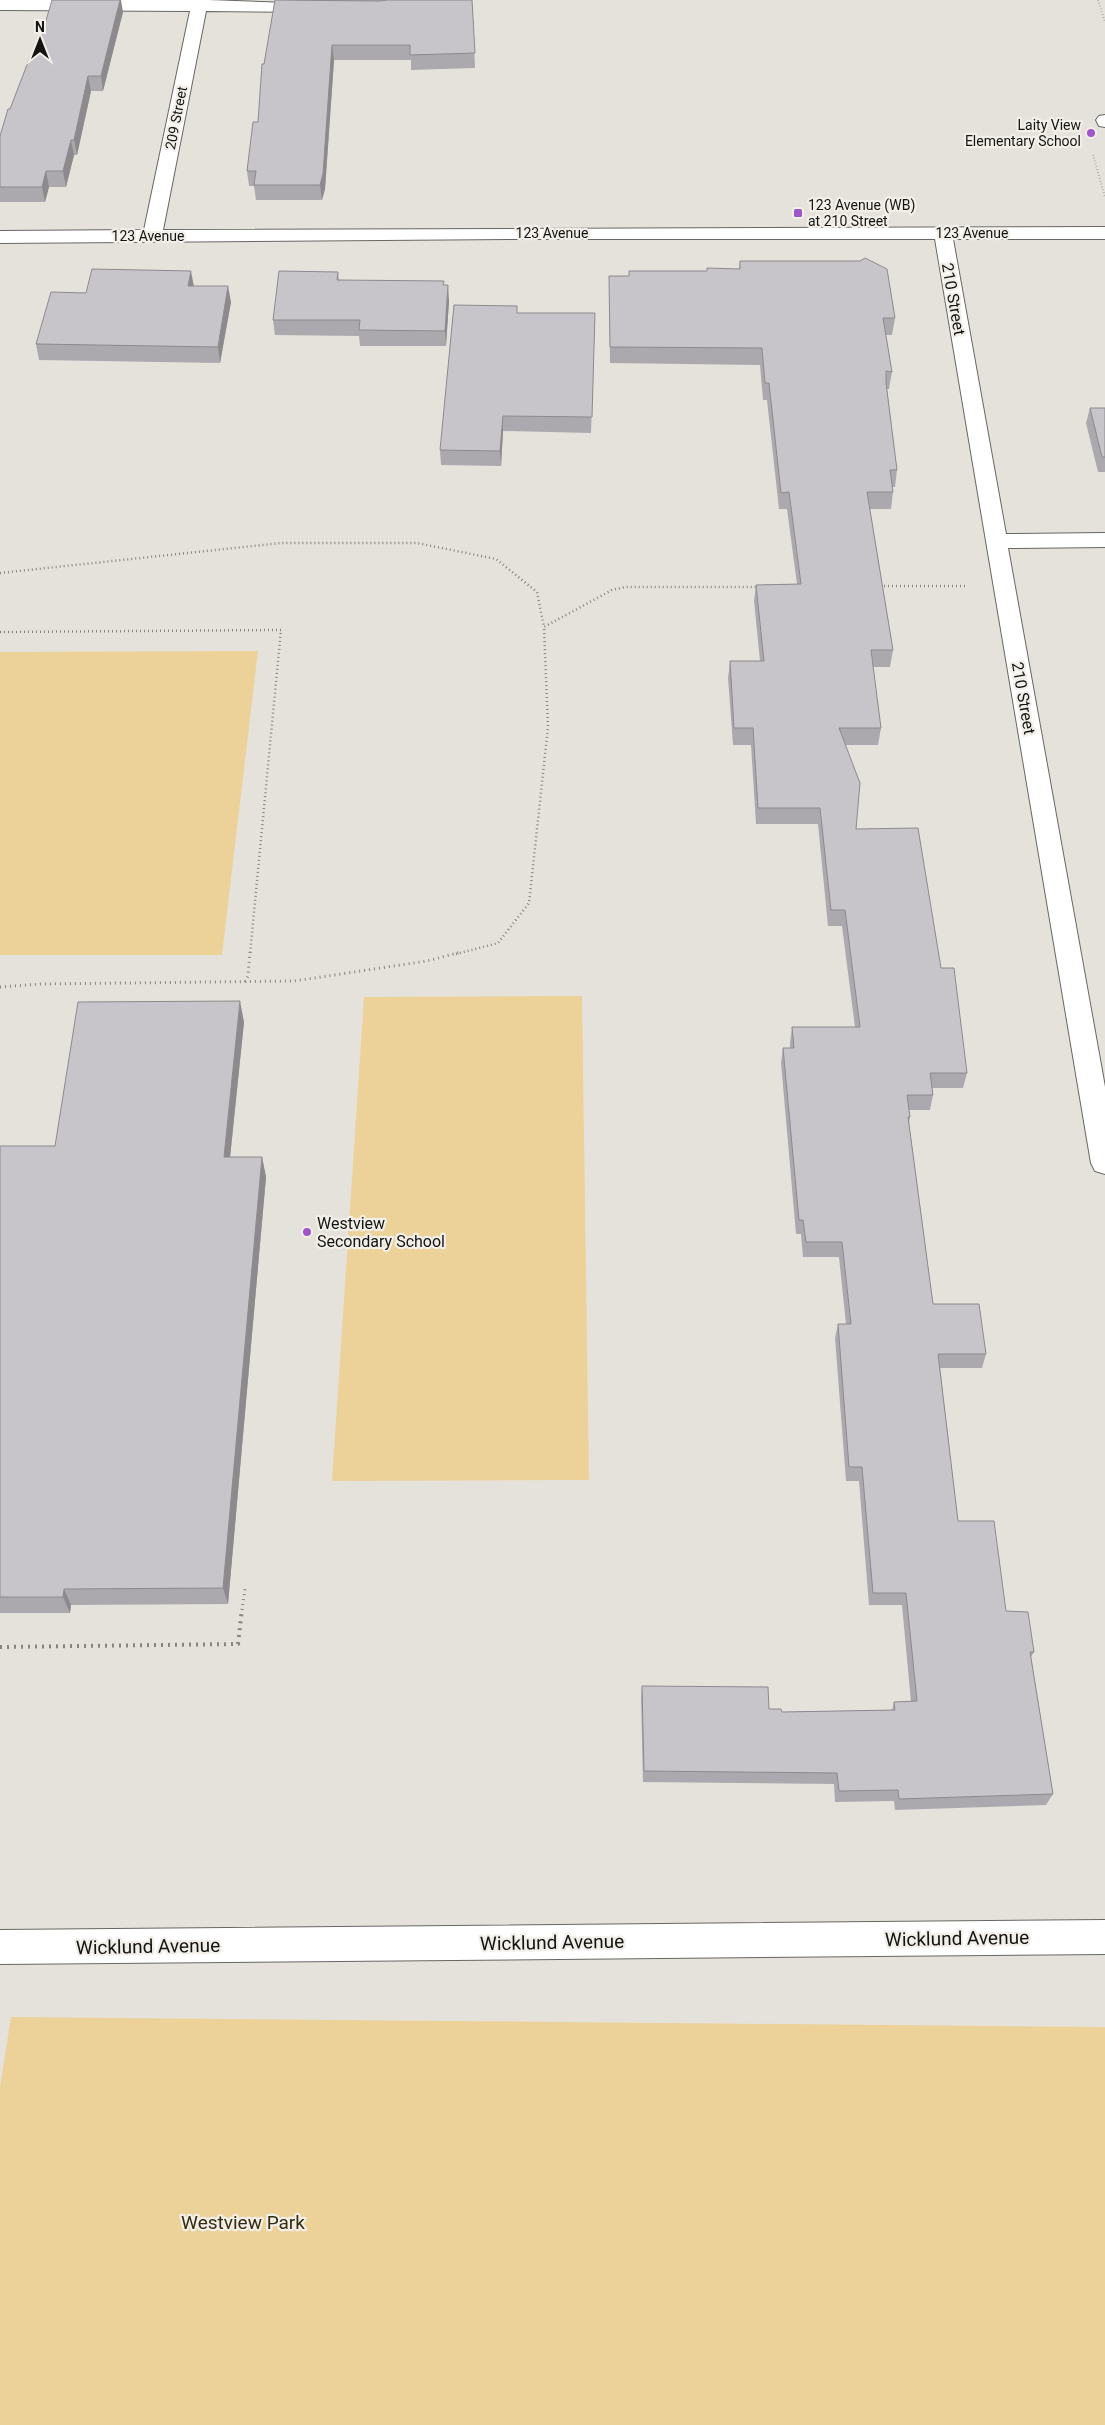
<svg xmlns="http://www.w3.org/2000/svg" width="1105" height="2425" font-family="Roboto,sans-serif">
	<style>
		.green { fill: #ecd298 }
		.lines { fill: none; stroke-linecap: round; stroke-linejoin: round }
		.minor-casing { stroke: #696762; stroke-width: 2 }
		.path-far3 { stroke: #878581; stroke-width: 2; stroke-dasharray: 0.5 2.5; stroke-linecap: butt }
		.path-far2 { stroke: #878581; stroke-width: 2.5; stroke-dasharray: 1 3; stroke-linecap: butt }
		.path-far1 { stroke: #878581; stroke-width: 3; stroke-dasharray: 1 4; stroke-linecap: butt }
		.path { stroke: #878581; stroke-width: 4; stroke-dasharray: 2 5; stroke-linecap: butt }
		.minor { fill: #fff; fill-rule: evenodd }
		.wall { fill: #aca9ae }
		.shaded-wall { fill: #8c8a8d }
		.building { fill: #c8c5ca; stroke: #8c8a8d }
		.poi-dot { fill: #a056c9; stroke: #f2efe9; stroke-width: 2 }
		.labels { text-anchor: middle; stroke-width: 4.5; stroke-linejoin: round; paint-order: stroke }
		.far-street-label { font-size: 14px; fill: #141412; stroke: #f2efe9 }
		.far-poi-label { font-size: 14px; fill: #141412; stroke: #f2efe9; text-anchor: end }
		.street-label { font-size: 16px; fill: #141412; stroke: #f2efe9 }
		.poi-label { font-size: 16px; fill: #141412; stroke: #f2efe9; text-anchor: start }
		.near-street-label { font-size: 19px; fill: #141412; stroke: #f2efe9 }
		.near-park-label { font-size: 19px; fill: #352a0e; stroke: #f2efe9 }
	</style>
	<rect width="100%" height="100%" fill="#e5e2dc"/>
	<!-- green -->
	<g class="green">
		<polygon points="258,651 222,955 0,955 0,652"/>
		<polygon points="582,996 589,1480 332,1481 364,997"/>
		<polygon points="11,2017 1105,2027 1105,2425 0,2425 0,2087"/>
	</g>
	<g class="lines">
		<!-- minor casing -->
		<g class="minor-casing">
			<g id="minor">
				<polygon points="0,0 208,0 317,4 319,7 311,12 206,11 163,230 1105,227 1105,239 953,239 1006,534 1105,533 1105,547 1008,548 1105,1087 1105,1174 1095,1171 1091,1163 935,239 512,239 0,243 0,231 144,230 190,11 0,10"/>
				<polygon points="1105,115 1105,127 1099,126 1096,120 1099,116"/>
				<polygon points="1105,1920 1105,1954 0,1964 0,1930"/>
			</g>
		</g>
		<!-- path-far3 -->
		<g class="path-far3">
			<polyline points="1098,0 1105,22"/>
			<polyline points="1093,155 1105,197"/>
		</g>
		<!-- path-far2 -->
		<g class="path-far2">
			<polyline points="0,573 281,543 417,543 496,559 537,592 544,627 612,590 625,587 758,587"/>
			<polyline points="880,586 966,586"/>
			<polyline points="0,632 281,630 250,954"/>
			<polyline points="456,954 498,943 529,903 548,727 544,627"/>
		</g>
		<!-- path-far1 -->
		<g class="path-far1">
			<polyline points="245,982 248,976 250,952"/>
			<polyline points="0,987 41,984 294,981 427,961 461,952"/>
			<polyline points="242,1610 245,1589"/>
		</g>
		<!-- path -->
		<polyline class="path" points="0,1647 238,1644 242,1609"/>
		<!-- minor -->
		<use href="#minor" class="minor"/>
	</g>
	<!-- wall -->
	<g class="wall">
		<polygon points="275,0 472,0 475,68 411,70 411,60 334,60 325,189 322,200 256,200 254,186 249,186 247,171 258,122 264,64"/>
		<polygon points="123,12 103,91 91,91 77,155 74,155 66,187 49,187 45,202 0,202 0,136 10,109 35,58"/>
		<polygon points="740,261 895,318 892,335 886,335 892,372 889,389 887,389 897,470 895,487 893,487 893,492 891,509 870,509 893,650 890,667 873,667 881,728 878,745 846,745 856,829 941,968 967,1073 963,1088 932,1088 933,1095 930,1110 909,1110 910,1117 909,1123 933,1304 986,1354 982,1368 940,1368 958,1521 1006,1611 1034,1652 1031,1657 1053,1794 1046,1805 895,1810 894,1801 835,1802 834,1784 643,1782 641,1698 642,1686 782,1712 892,1710 894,1702 911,1702 902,1605 869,1605 859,1481 846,1481 835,1338 838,1324 846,1324 839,1257 803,1257 801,1234 796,1234 781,1063 783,1048 790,1048 790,1043 792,1027 855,1027 842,926 828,926 818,824 756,824 751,745 733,745 728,678 730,661 760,661 754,601 756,585 797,584 787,509 779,509 767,400 763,400 760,365 610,363 609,276 629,276 739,269"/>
		<polygon points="338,272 339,280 444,285 449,301 446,346 360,346 359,336 275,335 273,320"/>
		<polygon points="193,286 231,302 220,363 39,360 36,344 86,293"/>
		<polygon points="517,313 595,313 591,433 503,431 501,466 441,465 440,450"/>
		<polygon points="1090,408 1105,408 1105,472 1098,472 1086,423"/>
		<polygon points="244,1022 230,1157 262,1157 266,1177 228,1604 71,1605 70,1613 0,1613 0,1146 55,1146"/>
	</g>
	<!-- shaded-wall -->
	<g class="shaded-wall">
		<polygon points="120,0 121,0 123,12 103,91 101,76"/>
		<polygon points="332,45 334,60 325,189 322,200 320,185"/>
		<polygon points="88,76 91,91 77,155 74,140"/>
		<polygon points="71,140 74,155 66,187 63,171"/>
		<polygon points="46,171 49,187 45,202 42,187"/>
		<polygon points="191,271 194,287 188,286"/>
		<polygon points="448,285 449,301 446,346 445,331"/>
		<polygon points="228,286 231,302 220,363 218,347"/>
		<polygon points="503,416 503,431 501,466 500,451"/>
		<polygon points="240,1001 244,1022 228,1177 224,1157"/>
		<polygon points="262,1157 266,1177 228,1604 223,1588"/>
		<polygon points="64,1589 71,1605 70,1613 63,1597"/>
	</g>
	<!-- building -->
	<g class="building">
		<polygon points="52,0 120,0 101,76 88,76 74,140 71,140 63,171 46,171 42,187 0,187 0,136 8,109 10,109 30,57 35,58"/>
		<polygon points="275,0 380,1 388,0 472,0 475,53 410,55 410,45 332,45 323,174 320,185 254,185 256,171 247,171 253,122 258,122 262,64 264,64"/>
		<polygon points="865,258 887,269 895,318 883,318 892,372 886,371 886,383 897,470 890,470 893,492 867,492 893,650 871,650 881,728 839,728 860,783 856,829 918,828 941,968 954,968 967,1073 930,1073 933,1095 907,1095 910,1117 908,1117 933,1304 979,1304 986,1354 938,1354 958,1521 994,1521 1006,1611 1028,1612 1034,1652 1030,1652 1053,1794 899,1799 898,1790 839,1791 837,1773 644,1771 642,1686 768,1687 769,1709 781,1709 782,1712 895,1710 894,1702 917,1701 906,1593 873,1593 862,1467 849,1467 838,1324 851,1324 842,1242 806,1242 803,1220 799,1220 783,1048 794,1048 792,1027 860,1027 845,910 831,910 820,808 758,808 753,728 734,728 730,661 764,661 756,585 801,584 789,492 781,493 769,383 765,383 762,348 610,347 609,276 629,276 629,271 707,271 707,268 740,269 740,261 860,261"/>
		<polygon points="92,269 191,271 188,286 228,286 218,347 36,344 51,292 86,293"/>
		<polygon points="279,271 338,272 337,280 444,281 443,285 448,285 445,331 359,330 360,320 273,320"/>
		<polygon points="454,305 517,306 517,313 595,313 592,417 503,416 500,451 440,450"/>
		<polygon points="1090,408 1105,408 1105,457 1102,457"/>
		<polygon points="240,1001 224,1157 262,1157 223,1588 64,1589 63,1597 0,1597 0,1146 55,1146 78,1002"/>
	</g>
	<!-- markers -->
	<g class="poi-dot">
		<circle cx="1091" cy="133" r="5"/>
		<rect x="793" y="208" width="10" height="10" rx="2.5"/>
		<circle cx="307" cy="1232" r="5"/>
	</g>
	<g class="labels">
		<!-- far-street labels -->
		<g class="far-street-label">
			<text transform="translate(176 118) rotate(-79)" y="5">209 Street</text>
			<text x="552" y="238">123 Avenue</text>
			<text x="972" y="238">123 Avenue</text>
			<text x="148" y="241">123 Avenue</text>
		</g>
		<!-- far-poi labels -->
		<g class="far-poi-label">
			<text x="1081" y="130">Laity View<tspan x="1081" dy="16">Elementary School</tspan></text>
			<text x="808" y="210" text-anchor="start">123 Avenue (WB)<tspan x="808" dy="16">at 210 Street</tspan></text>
		</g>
		<!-- street labels -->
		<g class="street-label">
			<text transform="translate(954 299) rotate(80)" y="6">210 Street</text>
			<text transform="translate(1024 698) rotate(80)" y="6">210 Street</text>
		</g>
		<!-- poi labels -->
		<g class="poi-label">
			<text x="317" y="1229">Westview<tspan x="317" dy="18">Secondary School</tspan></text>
		</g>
		<!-- near-street labels -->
		<g class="near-street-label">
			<text transform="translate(957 1938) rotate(-1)" y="7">Wicklund Avenue</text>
			<text transform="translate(552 1942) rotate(-1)" y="7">Wicklund Avenue</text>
			<text transform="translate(148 1946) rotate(-1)" y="7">Wicklund Avenue</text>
		</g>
		<!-- near-park labels -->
		<g class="near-park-label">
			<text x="243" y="2229">Westview Park</text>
		</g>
	</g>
	<!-- north arrow -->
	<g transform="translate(40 40)" stroke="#f2efe9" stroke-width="4" paint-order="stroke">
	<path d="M0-4L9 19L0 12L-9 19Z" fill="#141412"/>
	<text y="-8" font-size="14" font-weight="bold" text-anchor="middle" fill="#141412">N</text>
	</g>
</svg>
